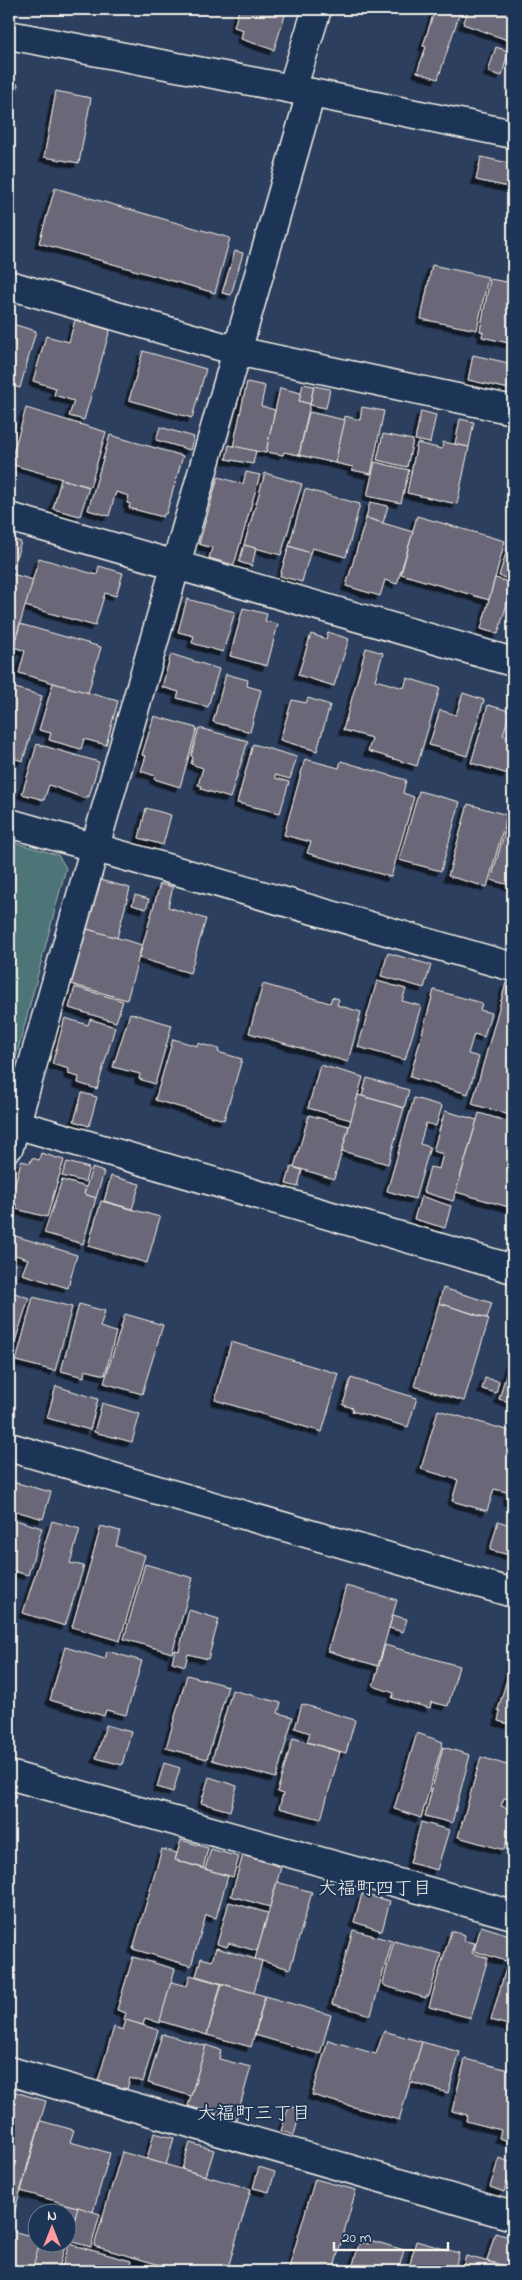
<svg xmlns="http://www.w3.org/2000/svg" width="522" height="2280" font-family="'Indie Flower','Klee One',sans-serif">
	<style>
		.green { fill: #4e7477; stroke: #a1b2b0 }
		.building { fill: #6b6778; stroke: #f4f1e8; filter: url(#shadow) }
		.lines { fill: none; stroke-linecap: round; stroke-linejoin: round }
		.street-casing { stroke: #f4f1e8; stroke-width: 31 }
		.secondary-casing { stroke: #f4f1e8; stroke-width: 31 }
		.street { stroke: #1d3557; stroke-width: 28 }
		.secondary { stroke: #1d3557; stroke-width: 28 }
		.labels { text-anchor: middle; stroke-width: 4; stroke-linejoin: round; paint-order: stroke }
		.neighbourhood-label { font-size: 19px; fill: #f4f1e8; stroke: #1d3557 }
	</style>
	<defs>
		<filter id="shadow"><feDropShadow dx="-4.5" dy="4.5" stdDeviation="0" flood-color="#0009"/></filter>
	</defs>
	<rect width="100%" height="100%" fill="#2d3f5e"/>
	<filter id="ink" filterUnits="userSpaceOnUse"><feTurbulence type="fractalNoise" baseFrequency=".02" numOctaves="2"/><feDisplacementMap in="SourceGraphic" scale="10" xChannelSelector="R" yChannelSelector="G"/><feConvolveMatrix kernelMatrix="1 2 1 2 8 2 1 2 1" color-interpolation-filters="sRGB"/></filter>
	<g filter="url(#ink)">
		<!-- green -->
		<polygon class="green" points="9,841 58,855 66,868 9,1084"/>
		<!-- building -->
		<g class="building">
			<polygon points="239,9 287,9 274,50 241,39 243,30 234,27"/>
			<polygon points="435,9 461,9 438,79 417,72 426,47 423,46"/>
			<polygon points="469,9 513,9 513,42 463,24"/>
			<polygon points="496,47 508,51 502,76 488,72"/>
			<polygon points="9,82 18,84 11,125 9,125"/>
			<polygon points="56,91 91,98 79,163 44,157"/>
			<polygon points="481,157 513,164 513,188 476,180"/>
			<polygon points="55,188 230,238 215,293 39,243"/>
			<polygon points="235,251 243,253 231,295 222,293"/>
			<polygon points="432,265 488,277 477,330 421,319"/>
			<polygon points="507,278 513,280 513,344 482,337 483,332 480,331 490,279 506,282"/>
			<polygon points="75,320 110,330 84,420 69,416 74,401 54,395 56,388 33,381 46,336 69,342"/>
			<polygon points="9,323 36,331 20,388 9,385"/>
			<polygon points="143,351 206,369 192,418 129,400"/>
			<polygon points="473,355 513,364 509,389 468,380"/>
			<polygon points="247,382 265,386 261,406 275,410 266,453 233,447"/>
			<polygon points="303,384 314,386 310,404 299,401"/>
			<polygon points="314,386 330,389 326,408 310,405"/>
			<polygon points="280,388 301,393 299,401 310,404 299,455 284,452 283,455 266,452"/>
			<polygon points="362,407 384,411 371,474 352,470 353,467 335,463 345,416 360,420"/>
			<polygon points="26,408 106,432 90,487 10,464"/>
			<polygon points="421,411 436,415 430,443 415,440"/>
			<polygon points="309,412 345,420 335,463 299,455"/>
			<polygon points="460,419 474,422 469,447 455,444"/>
			<polygon points="160,427 194,437 190,450 156,440"/>
			<polygon points="383,434 413,440 407,467 377,460"/>
			<polygon points="110,435 183,456 166,514 164,514 163,517 129,508 130,504 127,503 129,496 116,492 109,516 88,510"/>
			<polygon points="443,442 469,447 457,504 407,493 417,443 442,449"/>
			<polygon points="229,445 256,451 253,464 226,459"/>
			<polygon points="375,462 409,470 401,503 367,496"/>
			<polygon points="246,472 260,475 234,565 209,558 212,548 199,544 218,477 243,484"/>
			<polygon points="265,473 302,484 281,555 244,545"/>
			<polygon points="61,479 89,487 80,516 53,509"/>
			<polygon points="305,489 360,504 346,557 312,548 310,553 289,546"/>
			<polygon points="370,502 388,506 383,523 366,518"/>
			<polygon points="417,516 505,541 489,600 401,574"/>
			<polygon points="366,518 413,532 397,584 385,580 380,596 346,586"/>
			<polygon points="9,538 21,542 13,569 9,568"/>
			<polygon points="244,545 256,548 252,566 239,562"/>
			<polygon points="289,546 310,553 302,582 280,576"/>
			<polygon points="508,546 513,547 513,580 499,576"/>
			<polygon points="39,558 97,575 99,566 123,573 116,596 105,593 95,626 25,606"/>
			<polygon points="9,573 33,580 13,647 9,646"/>
			<polygon points="495,578 513,583 498,634 481,629"/>
			<polygon points="187,599 235,612 223,652 192,643 194,636 178,632"/>
			<polygon points="243,608 267,614 265,621 278,624 267,666 230,656"/>
			<polygon points="20,624 101,647 88,693 19,673 25,651 14,647"/>
			<polygon points="328,632 349,639 334,686 298,675 311,634 326,639"/>
			<polygon points="366,648 383,653 375,680 404,688 407,678 440,688 417,766 368,751 372,738 343,730"/>
			<polygon points="171,654 219,669 208,707 177,698 179,692 162,687"/>
			<polygon points="226,674 248,680 247,686 261,690 250,732 213,722"/>
			<polygon points="53,683 118,701 106,745 84,739 81,749 49,740 51,733 39,730"/>
			<polygon points="9,686 42,696 23,761 9,757"/>
			<polygon points="463,693 484,700 467,756 429,745 440,710 456,715"/>
			<polygon points="308,698 330,705 317,751 280,740 292,700 306,703"/>
			<polygon points="488,705 510,711 503,735 513,738 513,755 508,774 471,763"/>
			<polygon points="154,716 197,728 180,787 154,779 155,776 141,771 146,756 142,755"/>
			<polygon points="199,728 248,741 230,798 201,789 202,786 198,785 203,768 191,764 193,757 191,756"/>
			<polygon points="37,744 99,762 89,797 86,796 86,799 49,785 44,800 22,794"/>
			<polygon points="253,744 297,757 290,779 275,775 275,778 289,782 280,813 237,803"/>
			<polygon points="305,759 339,768 341,761 406,780 403,793 414,797 391,877 307,853 311,842 284,835"/>
			<polygon points="419,791 460,802 441,871 399,860"/>
			<polygon points="468,804 507,815 487,887 448,876"/>
			<polygon points="146,808 171,815 163,845 139,838"/>
			<polygon points="509,816 513,817 513,886 491,880"/>
			<polygon points="100,880 130,888 117,938 87,929"/>
			<polygon points="160,884 173,887 168,907 206,919 190,973 139,958"/>
			<polygon points="135,895 149,899 146,909 132,905"/>
			<polygon points="87,929 142,945 127,1000 71,984"/>
			<polygon points="388,953 431,965 424,988 381,976"/>
			<polygon points="377,981 406,989 402,1001 421,1006 405,1060 358,1047"/>
			<polygon points="506,983 513,985 513,1116 472,1104"/>
			<polygon points="263,984 330,1003 332,997 339,999 337,1005 361,1012 348,1062 249,1033"/>
			<polygon points="75,987 123,1001 116,1022 69,1008"/>
			<polygon points="434,990 482,1003 480,1010 491,1013 484,1037 474,1034 468,1054 479,1057 468,1094 410,1077"/>
			<polygon points="130,1013 172,1025 155,1084 139,1079 140,1074 113,1067"/>
			<polygon points="65,1018 88,1025 90,1019 115,1027 97,1089 78,1083 79,1077 68,1074 69,1069 52,1064"/>
			<polygon points="173,1039 197,1046 198,1043 219,1049 218,1052 242,1059 224,1120 155,1100"/>
			<polygon points="320,1065 363,1077 351,1120 308,1108"/>
			<polygon points="367,1078 409,1090 404,1108 362,1096"/>
			<polygon points="82,1093 97,1097 89,1126 74,1121"/>
			<polygon points="358,1095 404,1108 388,1164 342,1151"/>
			<polygon points="414,1098 442,1106 436,1126 426,1123 420,1144 430,1147 415,1199 387,1191"/>
			<polygon points="445,1111 477,1120 453,1201 423,1192 430,1167 439,1169 443,1154 433,1151"/>
			<polygon points="479,1113 513,1123 512,1208 456,1192"/>
			<polygon points="309,1115 349,1126 334,1179 294,1167"/>
			<polygon points="41,1153 64,1160 47,1217 16,1209 17,1205 10,1203 21,1161 30,1163 32,1158 39,1160"/>
			<polygon points="67,1162 89,1168 85,1182 62,1176"/>
			<polygon points="291,1167 302,1170 298,1187 286,1184"/>
			<polygon points="92,1168 104,1172 96,1198 84,1194"/>
			<polygon points="111,1176 140,1184 132,1209 104,1201"/>
			<polygon points="62,1180 86,1187 84,1194 96,1198 83,1244 44,1233"/>
			<polygon points="421,1196 451,1206 445,1228 414,1219"/>
			<polygon points="101,1201 160,1217 147,1263 88,1246"/>
			<polygon points="9,1234 77,1255 68,1288 22,1274 28,1259 9,1253"/>
			<polygon points="443,1288 492,1303 487,1318 439,1303"/>
			<polygon points="9,1291 29,1298 11,1354 9,1354"/>
			<polygon points="33,1297 72,1307 55,1371 16,1361"/>
			<polygon points="439,1303 489,1319 464,1401 414,1386"/>
			<polygon points="79,1304 105,1311 100,1327 116,1332 105,1375 85,1370 84,1377 61,1371"/>
			<polygon points="125,1314 163,1325 142,1394 104,1383"/>
			<polygon points="231,1342 339,1374 322,1432 215,1400"/>
			<polygon points="513,1350 513,1403 499,1399"/>
			<polygon points="351,1378 417,1398 408,1427 352,1411 353,1408 343,1405"/>
			<polygon points="485,1378 499,1381 496,1393 482,1389"/>
			<polygon points="56,1386 98,1399 90,1430 47,1418"/>
			<polygon points="102,1403 140,1414 132,1442 94,1432"/>
			<polygon points="438,1410 513,1432 513,1470 507,1492 494,1489 487,1511 452,1501 458,1480 421,1469"/>
			<polygon points="513,1480 513,1502 507,1500"/>
			<polygon points="9,1481 51,1492 43,1519 9,1509"/>
			<polygon points="9,1518 42,1528 28,1575 9,1570"/>
			<polygon points="52,1521 80,1529 70,1563 84,1566 65,1626 23,1613"/>
			<polygon points="498,1521 513,1526 513,1556 490,1550"/>
			<polygon points="101,1526 120,1531 116,1546 145,1555 120,1641 72,1627"/>
			<polygon points="145,1564 193,1578 172,1653 124,1639"/>
			<polygon points="346,1586 397,1600 378,1666 328,1651"/>
			<polygon points="189,1610 219,1619 208,1659 188,1654 185,1666 172,1662 175,1650 179,1651"/>
			<polygon points="393,1615 407,1619 403,1632 389,1628"/>
			<polygon points="385,1645 459,1666 448,1706 431,1702 430,1708 392,1698 394,1693 373,1686"/>
			<polygon points="65,1647 105,1659 107,1651 142,1661 126,1715 106,1710 104,1716 50,1700"/>
			<polygon points="513,1651 513,1666 509,1664"/>
			<polygon points="511,1665 513,1666 513,1725 498,1721 500,1711 498,1710"/>
			<polygon points="187,1675 228,1686 207,1759 166,1748"/>
			<polygon points="232,1690 281,1703 278,1713 293,1717 276,1778 212,1760"/>
			<polygon points="302,1704 355,1720 346,1753 307,1742 310,1733 295,1728"/>
			<polygon points="106,1725 131,1732 122,1765 96,1758"/>
			<polygon points="417,1733 443,1742 421,1818 394,1809"/>
			<polygon points="293,1738 340,1752 321,1819 279,1808 283,1794 277,1792"/>
			<polygon points="443,1747 470,1755 452,1823 425,1816"/>
			<polygon points="481,1757 513,1767 511,1799 504,1798 501,1806 513,1810 513,1819 504,1850 458,1837"/>
			<polygon points="164,1763 180,1768 173,1792 157,1787"/>
			<polygon points="209,1777 237,1786 230,1811 201,1803"/>
			<polygon points="513,1820 513,1834 509,1833"/>
			<polygon points="421,1822 449,1830 437,1870 410,1863"/>
			<polygon points="181,1840 208,1848 203,1868 175,1860"/>
			<polygon points="162,1849 177,1853 175,1860 228,1876 216,1918 206,1915 191,1966 133,1949"/>
			<polygon points="211,1849 239,1857 233,1877 205,1869"/>
			<polygon points="243,1855 281,1867 270,1907 231,1896"/>
			<polygon points="277,1882 312,1892 290,1969 255,1959"/>
			<polygon points="362,1894 390,1901 382,1931 354,1922"/>
			<polygon points="229,1902 268,1913 257,1951 229,1943 227,1947 217,1944"/>
			<polygon points="481,1926 513,1936 506,1961 474,1951"/>
			<polygon points="353,1930 392,1941 371,2015 332,2004"/>
			<polygon points="451,1931 465,1935 464,1941 475,1943 472,1953 488,1958 471,2018 429,2007"/>
			<polygon points="394,1941 441,1954 429,1996 426,1996 426,1998 385,1986 383,1983"/>
			<polygon points="513,1944 513,1963 508,1962"/>
			<polygon points="216,1948 262,1961 254,1993 196,1976 201,1958 212,1961"/>
			<polygon points="133,1957 175,1969 160,2023 145,2018 143,2025 124,2020 126,2013 117,2010"/>
			<polygon points="507,1965 513,1967 513,2031 510,2030 511,2026 491,2020"/>
			<polygon points="190,1975 221,1984 207,2035 160,2021 171,1982 187,1986"/>
			<polygon points="222,1984 265,1996 251,2047 207,2035"/>
			<polygon points="265,1996 331,2015 320,2054 255,2035"/>
			<polygon points="126,2020 158,2030 143,2082 130,2078 127,2089 98,2081 114,2027 123,2030"/>
			<polygon points="384,2031 422,2042 399,2120 312,2095 328,2040 376,2054"/>
			<polygon points="162,2034 206,2046 191,2096 148,2083"/>
			<polygon points="422,2042 460,2052 448,2093 410,2082"/>
			<polygon points="206,2045 221,2050 219,2059 251,2067 236,2120 188,2106"/>
			<polygon points="465,2059 513,2071 513,2142 499,2138 501,2130 466,2121 467,2115 452,2111"/>
			<polygon points="12,2091 46,2101 14,2213 9,2211 9,2101"/>
			<polygon points="289,2106 301,2110 294,2135 281,2131"/>
			<polygon points="41,2121 74,2130 70,2142 110,2153 93,2212 21,2191"/>
			<polygon points="154,2133 174,2138 166,2165 147,2159"/>
			<polygon points="190,2143 214,2150 206,2176 182,2169"/>
			<polygon points="122,2152 251,2189 227,2271 181,2271 94,2246"/>
			<polygon points="499,2158 513,2163 504,2192 490,2187"/>
			<polygon points="259,2167 275,2172 269,2192 253,2188"/>
			<polygon points="315,2179 356,2190 333,2271 288,2271"/>
			<polygon points="65,2204 78,2207 74,2221 68,2218 68,2212 57,2212 58,2207 64,2209"/>
			<polygon points="78,2207 100,2214 91,2247 69,2241"/>
			<polygon points="68,2218 74,2221 69,2241 68,2240"/>
			<polygon points="9,2230 38,2238 38,2242 40,2242 32,2271 9,2271"/>
			<polygon points="495,2233 513,2238 513,2268 487,2261"/>
			<polygon points="370,2240 404,2250 398,2271 351,2271 360,2241 369,2244"/>
			<polygon points="416,2241 459,2253 454,2271 408,2271"/>
			<polygon points="40,2242 66,2243 58,2271 32,2271"/>
			<polygon points="69,2244 131,2261 128,2271 61,2271"/>
			<polygon points="466,2256 513,2268 513,2271 462,2271"/>
			<polygon points="142,2266 160,2271 141,2271"/>
		</g>
		<g class="lines">
			<!-- street casing -->
			<g class="street-casing">
				<g id="street">
					<polyline points="292,89 317,9"/>
					<polyline points="9,285 237,351 513,410"/>
					<polyline points="9,517 513,662"/>
					<polyline points="9,823 513,967"/>
					<polyline points="9,1122 513,1269"/>
					<polyline points="9,1147 311,93"/>
					<polyline points="9,1775 513,1915"/>
					<polyline points="9,2071 513,2216"/>
				</g>
			</g>
			<!-- secondary casing -->
			<g class="secondary-casing">
				<g id="secondary">
					<polyline points="9,35 292,89 513,134"/>
					<polyline points="9,1447 513,1593"/>
				</g>
			</g>
			<!-- street -->
			<use href="#street" class="street"/>
			<!-- secondary -->
			<use href="#secondary" class="secondary"/>
		</g>
	</g>
	<g class="labels">
		<!-- neighbourhood labels -->
		<g class="neighbourhood-label">
			<text x="375" y="1894">大福町四丁目</text>
			<text x="254" y="2119">大福町三丁目</text>
		</g>
	</g>
	<!-- margin -->
	<rect width="522" height="2280" fill="none" stroke="#1d3557" stroke-width="30"/>
	<rect x="15" y="15" width="492" height="2250" fill="none" stroke="#f4f1e8" stroke-width="2" filter="url(#ink)"/>
	<!-- north arrow -->
	<g transform="translate(52 2228)"><circle r="24" fill="#1d3557" stroke="#738091"/>
	<path d="M0-4L9 19L0 12L-9 19Z" fill="#ff9aa2"/>
	<text y="-8" font-size="14" font-weight="bold" text-anchor="middle" fill="#f4f1e8">N</text>
	</g>
	<!-- scale -->
	<path d="M334 2242v8h114v-8" fill="none" stroke="#f4f1e8" stroke-width="2.5"/>
	<text x="342" y="2242" font-size="15" fill="#f4f1e8" stroke="#1d3557" stroke-width="4" paint-order="stroke">20 m</text>
</svg>
